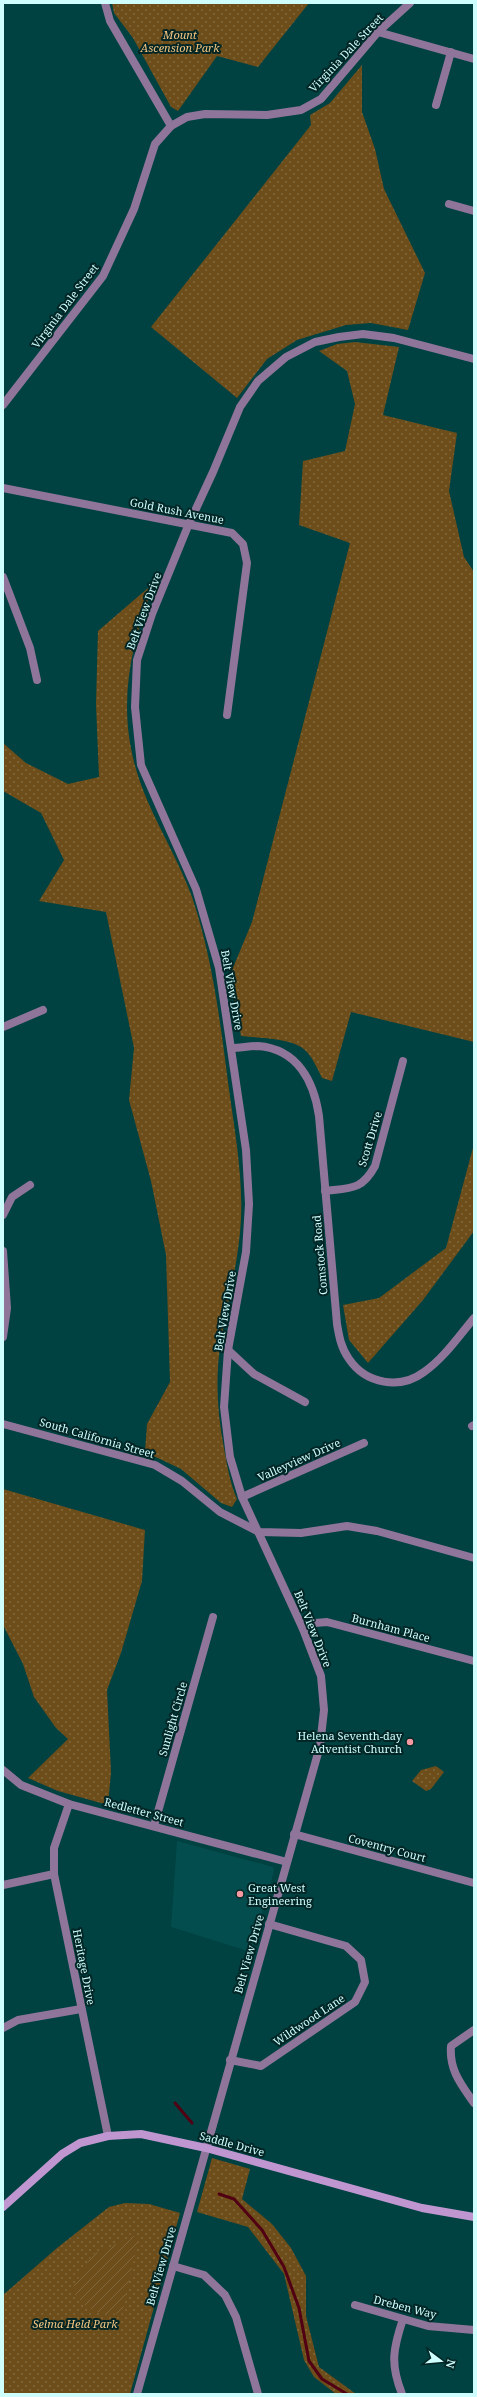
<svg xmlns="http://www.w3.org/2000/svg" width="477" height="2397" font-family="'Noto Serif',serif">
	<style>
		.built { fill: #044d4e }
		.grass { fill: url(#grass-dots) }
		.garden { fill: url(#garden-furrows) }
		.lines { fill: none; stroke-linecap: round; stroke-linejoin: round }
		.stream { stroke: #510014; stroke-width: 3 }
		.street { stroke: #8f759a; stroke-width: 8 }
		.secondary { stroke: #c096d1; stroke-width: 8 }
		.poi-dot { fill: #f49aa0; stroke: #022525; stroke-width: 1.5 }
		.labels { text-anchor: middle; stroke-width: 4; stroke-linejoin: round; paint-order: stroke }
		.park-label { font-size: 11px; font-style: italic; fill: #f5c682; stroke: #022525 }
		.street-label { font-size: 11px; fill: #cffefe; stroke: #022525 }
		.poi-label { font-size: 11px; fill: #cffefe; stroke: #022525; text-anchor: end }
	</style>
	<defs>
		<pattern id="grass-dots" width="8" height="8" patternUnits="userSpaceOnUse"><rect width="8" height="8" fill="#6d4d19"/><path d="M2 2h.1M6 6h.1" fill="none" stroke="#81683c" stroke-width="1.8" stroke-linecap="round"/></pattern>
		<pattern id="garden-furrows" width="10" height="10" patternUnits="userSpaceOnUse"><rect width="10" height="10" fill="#6d4d19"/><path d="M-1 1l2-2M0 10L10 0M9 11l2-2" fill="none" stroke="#81683c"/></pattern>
	</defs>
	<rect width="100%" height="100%" fill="#004141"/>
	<!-- built -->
	<polygon class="built" points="177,1841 273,1867 274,1871 251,1952 171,1927"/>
	<!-- grass -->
	<g class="grass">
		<polygon points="112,3 309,3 258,67 217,56 178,111 171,107 133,38 114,13"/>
		<polygon points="362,65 362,112 375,149 384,189 425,273 408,330 371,323 346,325 297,340 267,359 237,398 151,327 311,125 310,115 330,103"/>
		<path d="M355 342 399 347 383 415 457 433 449 491 464 557 474 572V1042L351 1012 332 1081 322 1078C317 1068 311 1053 301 1047 287 1038 257 1038 241 1036L230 975 252 922 350 543 299 525 303 461 345 451 355 404 347 371 319 351 337 344Z"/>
		<path d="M155 582C125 658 114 725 148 802 162 834 180 864 192 897 212 956 220 1020 228 1082 234 1127 243 1174 241 1219 239 1260 228 1300 221 1340 215 1377 217 1412 224 1448 227 1465 230 1483 237 1499L232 1507 221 1503 181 1469 145 1452 147 1424 170 1382 166 1255 151 1181 129 1100 134 1048 106 912 39 901 64 860 41 813 3 791V743L26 763 68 784 99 777 96 704 98 631Z"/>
		<polygon points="474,1144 474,1231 423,1300 368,1363 349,1340 343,1305 379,1298 446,1248"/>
		<polygon points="3,1489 145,1530 142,1581 121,1653 107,1690 111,1772 108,1805 58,1791 28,1778 68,1739 56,1728 34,1697 23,1664 3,1625"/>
		<polygon points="436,1766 444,1772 431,1789 426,1791 412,1781 421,1770"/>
		<polygon points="212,2158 250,2169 242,2199 272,2224 291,2248 306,2276 306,2316 319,2367 356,2394 336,2394 314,2377 304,2360 284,2274 248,2227 197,2212"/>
		<polygon points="125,2203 149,2204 180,2213 130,2394 3,2394 3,2295 57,2248 109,2207"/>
	</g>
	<!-- garden -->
	<path class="garden" d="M134 2236 138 2240 122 2314C92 2313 91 2313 71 2291L92 2255Z"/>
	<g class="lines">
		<!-- stream -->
		<g class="stream">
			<polyline points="175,2103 192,2123"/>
			<polyline points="219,2194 234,2199 262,2230 284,2267 299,2308 309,2361 322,2379 347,2394"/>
		</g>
		<!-- street -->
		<g class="street">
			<polyline points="105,3 110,21 171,126"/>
			<polyline points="378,32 474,59"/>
			<polyline points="436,105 451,52"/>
			<polyline points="449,204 474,211"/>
			<polyline points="3,405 103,276 134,209 155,144 171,126 187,117 205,114 267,115 301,110 321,99 378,32 410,3"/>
			<polyline points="3,488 232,533 243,544 247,563 227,715"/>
			<polyline points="3,577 30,648 37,680"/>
			<polyline points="3,1027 43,1010"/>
			<path d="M231 1048C240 1048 249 1046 258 1046 298 1049 314 1082 319 1116L337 1324C339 1336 341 1348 349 1359 366 1384 400 1390 424 1372 444 1358 459 1336 474 1318"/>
			<path d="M325 1191C351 1188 362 1190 375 1166L403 1061"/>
			<polyline points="3,1215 12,1197 30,1185"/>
			<polyline points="3,1251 7,1308 3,1337"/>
			<polyline points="228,1350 254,1374 305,1402"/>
			<polyline points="3,1424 155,1465 182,1481 220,1512 259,1532 301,1533 347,1526 377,1531 474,1558"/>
			<polyline points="472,1426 474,1425"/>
			<polyline points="242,1497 364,1443"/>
			<polyline points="303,1629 315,1623 327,1622 474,1661"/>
			<polyline points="3,1770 21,1785 69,1804 287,1862"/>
			<polyline points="69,1804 54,1848 54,1874 108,2136"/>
			<polyline points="154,1826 213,1617"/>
			<polyline points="294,1834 474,1883"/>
			<polyline points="3,1885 54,1874"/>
			<polyline points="3,2028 18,2020 81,2009"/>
			<path d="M474 2030 451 2046C449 2070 461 2084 474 2103"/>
			<polyline points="230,2060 261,2066 355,2002 365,1982 361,1960 346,1946 269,1924"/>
			<polyline points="173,2266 204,2275 225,2295 236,2317 258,2394"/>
			<polyline points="355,2305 428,2326 474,2330"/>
			<polyline points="137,2394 320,1746 324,1710 321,1676 303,1629 242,1497 230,1457 224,1407 228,1350 246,1252 249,1204 246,1150 219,968 196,889 141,765 135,707 137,660 152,614 188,526 213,472 240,407 258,381 286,357 315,342 339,337 363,334 394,338 474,359"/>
			<path d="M402 2394C390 2364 393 2349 403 2319"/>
		</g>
		<!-- secondary -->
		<polyline class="secondary" points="3,2207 62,2154 80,2143 108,2136 141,2134 206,2148 422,2208 474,2217"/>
	</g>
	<!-- markers -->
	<g class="poi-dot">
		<circle cx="410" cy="1742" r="4"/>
		<circle cx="240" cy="1894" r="4"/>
	</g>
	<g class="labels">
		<!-- park labels -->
		<g class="park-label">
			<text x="180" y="39">Mount<tspan x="180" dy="13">Ascension Park</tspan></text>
			<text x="75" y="2328">Selma Held Park</text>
		</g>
		<!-- street labels -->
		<g class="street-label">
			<text transform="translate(346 53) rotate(-47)" y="4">Virginia Dale Street</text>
			<text transform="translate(65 306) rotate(-53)" y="4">Virginia Dale Street</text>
			<text transform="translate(177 511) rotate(11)" y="4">Gold Rush Avenue</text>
			<text transform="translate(144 611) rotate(-70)" y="4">Belt View Drive</text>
			<text transform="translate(232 990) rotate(80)" y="4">Belt View Drive</text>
			<text transform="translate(370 1139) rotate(-73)" y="4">Scott Drive</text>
			<text transform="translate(320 1255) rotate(-95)" y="4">Comstock Road</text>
			<text transform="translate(225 1311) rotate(-80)" y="4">Belt View Drive</text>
			<text transform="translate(97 1438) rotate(16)" y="4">South California Street</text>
			<text transform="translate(299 1460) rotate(-24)" y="4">Valleyview Drive</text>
			<text transform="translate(391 1628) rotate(15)" y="4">Burnham Place</text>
			<text transform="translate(313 1629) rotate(68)" y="4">Belt View Drive</text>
			<text transform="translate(173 1719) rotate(-74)" y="4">Sunlight Circle</text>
			<text transform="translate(144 1812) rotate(15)" y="4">Redletter Street</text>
			<text transform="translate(387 1848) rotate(15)" y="4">Coventry Court</text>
			<text transform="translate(249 1954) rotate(-74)" y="4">Belt View Drive</text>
			<text transform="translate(84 1967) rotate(79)" y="4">Heritage Drive</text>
			<text transform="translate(309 2020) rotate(-34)" y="4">Wildwood Lane</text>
			<text transform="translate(232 2144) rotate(15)" y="4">Saddle Drive</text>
			<text transform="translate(161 2266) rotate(-74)" y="4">Belt View Drive</text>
			<text transform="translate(405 2307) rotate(14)" y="4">Dreben Way</text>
		</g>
		<!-- poi labels -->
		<g class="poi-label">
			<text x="402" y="1740">Helena Seventh-day<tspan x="402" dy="13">Adventist Church</tspan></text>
			<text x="248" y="1892" text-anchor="start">Great West<tspan x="248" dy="13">Engineering</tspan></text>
		</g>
	</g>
	<!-- border -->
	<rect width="477" height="2397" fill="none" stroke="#cffefe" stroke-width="8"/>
	<!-- north arrow -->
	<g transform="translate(441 2361) rotate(106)" stroke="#022525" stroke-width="3" paint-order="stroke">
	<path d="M0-3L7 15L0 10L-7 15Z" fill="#cffefe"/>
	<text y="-6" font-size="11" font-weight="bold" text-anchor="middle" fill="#cffefe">N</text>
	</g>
</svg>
